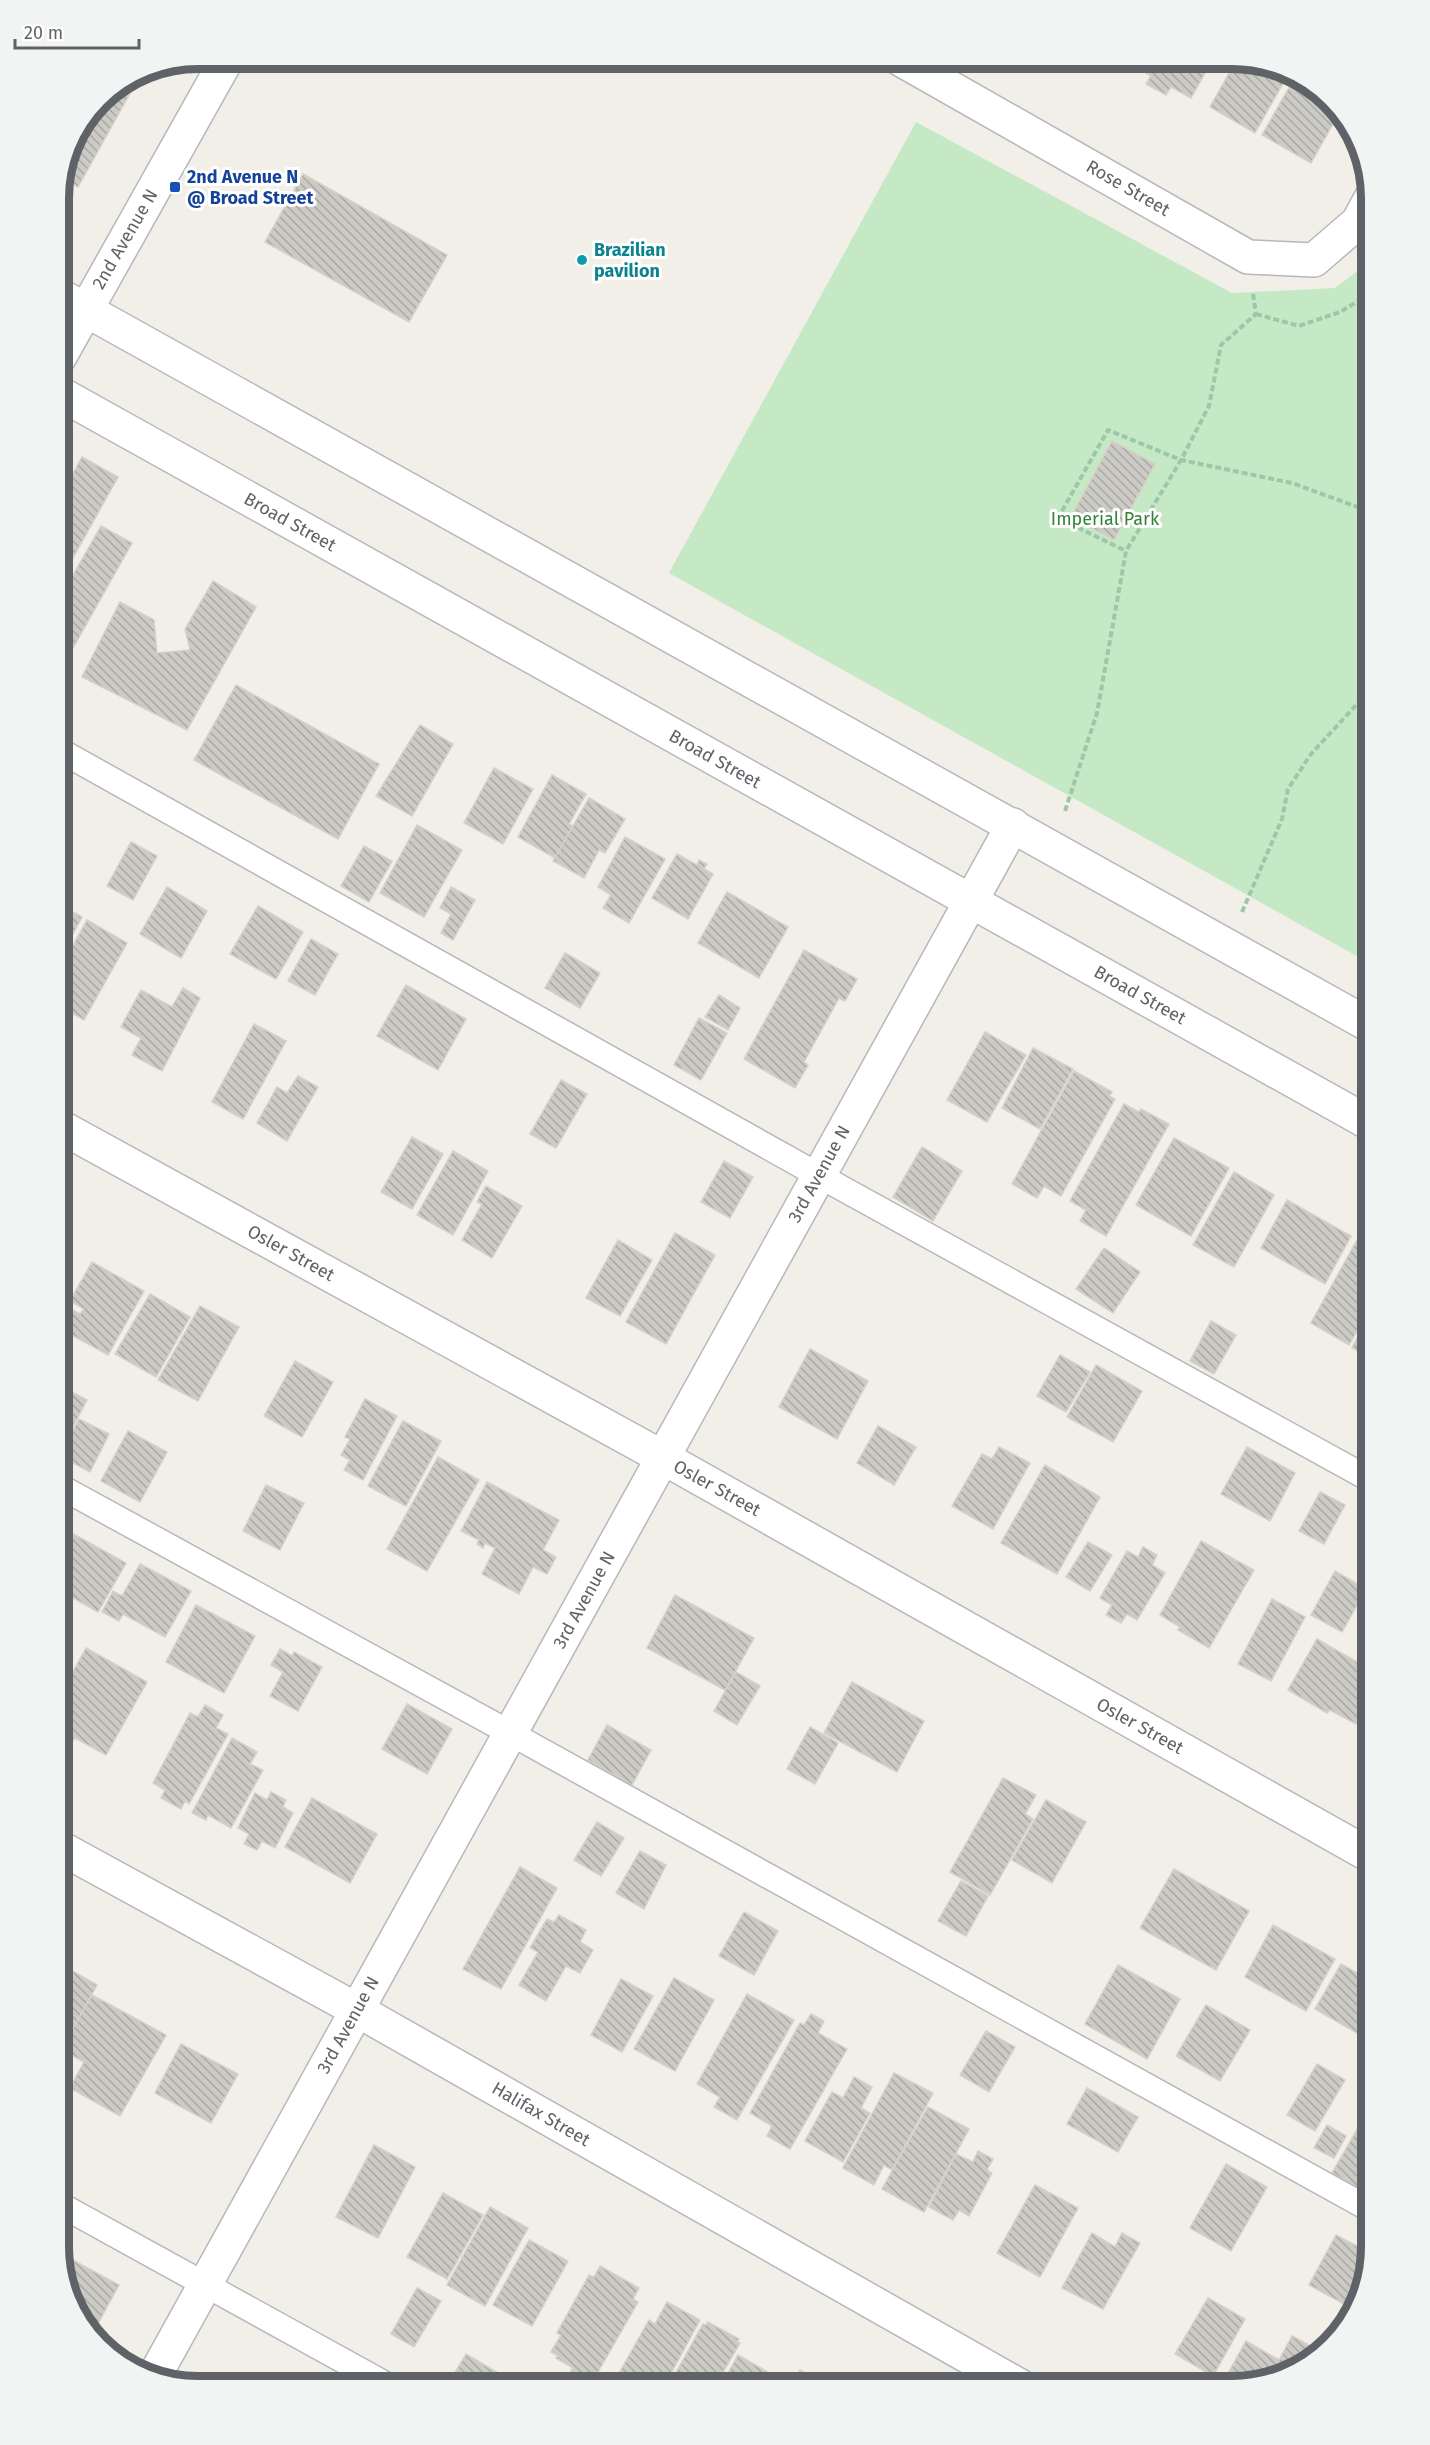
<svg xmlns="http://www.w3.org/2000/svg" width="1430" height="2445" font-family="'Fira Sans',sans-serif">
	<style>
		.park { fill: #c5e8c5 }
		.building { fill: url(#building-back-hatch); stroke: #d6d1c6; stroke-width: 1.5 }
		.lines { fill: none; stroke-linecap: round; stroke-linejoin: round }
		.lane-casing { stroke: #b5b8bc; stroke-width: 27 }
		.street-casing { stroke: #b5b8bc; stroke-width: 36 }
		.secondary-casing { stroke: #b6babf; stroke-width: 36 }
		.path { stroke: #9cc7a9; stroke-width: 4; stroke-dasharray: 6 3; stroke-linecap: butt }
		.lane { stroke: #fff; stroke-width: 24 }
		.street { stroke: #fff; stroke-width: 33 }
		.secondary { stroke: #fff; stroke-width: 33 }
		.transit-dot { fill: #1a4fb4; stroke: #fff; stroke-width: 2 }
		.culture-dot { fill: #0f9aa8; stroke: #fff; stroke-width: 2 }
		.labels { text-anchor: middle; stroke-width: 6; stroke-linejoin: round; paint-order: stroke }
		.transit-label { font-size: 18px; font-weight: bold; fill: #164399; stroke: #fff; text-anchor: start }
		.street-label { font-size: 18px; fill: #5f6368; stroke: #fff }
		.culture-label { font-size: 18px; font-weight: bold; fill: #0d838f; stroke: #fff; text-anchor: start }
		.park-label { font-size: 18px; fill: #348238; stroke: #fff }
		.rim { fill: none; stroke: #5f6368; stroke-width: 8 }
	</style>
	<defs>
		<pattern id="building-back-hatch" width="6" height="6" patternUnits="userSpaceOnUse" patternTransform="scale(1.5)"><rect width="6" height="6" fill="#cccac5"/><path d="M-1 5l2 2M0 0l6 6M5-1l2 2" fill="none" stroke="#a9a8a4"/></pattern>
	</defs>
	<rect width="100%" height="100%" fill="#f1efe8"/>
	<!-- park -->
	<polygon class="park" points="916,122 1232,293 1335,288 1371,261 1371,964 669,573"/>
	<!-- building -->
	<g class="building">
		<polygon points="1139,59 1213,59 1191,98 1171,87 1166,95 1146,84 1151,76 1135,66"/>
		<polygon points="1237,59 1282,73 1281,75 1286,78 1255,133 1210,107"/>
		<polygon points="1295,77 1310,82 1338,115 1311,163 1262,135"/>
		<polygon points="126,82 134,86 78,187 62,178 73,137 100,99"/>
		<polygon points="303,174 447,255 409,322 265,242"/>
		<polygon points="1112,441 1155,464 1114,540 1071,517"/>
		<polygon points="82,457 118,477 59,583 59,499"/>
		<polygon points="101,526 132,543 68,657 59,651 59,600"/>
		<polygon points="213,581 256,607 187,730 82,677 120,602 154,620 157,653 190,650 185,629"/>
		<polygon points="236,685 379,764 338,839 194,760"/>
		<polygon points="420,725 453,744 412,816 376,796"/>
		<polygon points="494,768 533,789 503,844 464,823"/>
		<polygon points="552,775 586,794 569,824 573,826 555,858 518,837"/>
		<polygon points="589,798 625,819 605,853 599,850 584,878 553,861"/>
		<polygon points="417,825 462,850 424,917 380,893"/>
		<polygon points="625,837 665,859 629,923 603,908 611,895 598,887"/>
		<polygon points="131,842 157,856 133,900 107,886"/>
		<polygon points="364,846 392,861 369,902 341,886"/>
		<polygon points="677,854 697,865 699,860 707,864 704,869 713,874 688,919 652,898"/>
		<polygon points="167,887 207,911 181,958 140,934"/>
		<polygon points="451,887 475,900 453,940 441,933 451,914 440,908"/>
		<polygon points="727,892 788,927 759,978 698,943"/>
		<polygon points="59,904 82,917 59,960"/>
		<polygon points="258,906 303,932 276,979 230,954"/>
		<polygon points="87,920 127,943 84,1020 59,1006 59,971"/>
		<polygon points="311,939 338,954 315,995 288,981"/>
		<polygon points="804,950 857,979 845,1001 839,998 804,1062 808,1065 795,1088 744,1059"/>
		<polygon points="565,953 600,973 580,1008 545,988"/>
		<polygon points="406,985 466,1019 438,1070 377,1036"/>
		<polygon points="183,988 200,998 162,1071 132,1055 141,1038 121,1027 141,990 172,1007"/>
		<polygon points="719,995 740,1008 728,1030 705,1017"/>
		<polygon points="699,1018 727,1033 701,1080 674,1065"/>
		<polygon points="254,1024 286,1041 243,1119 212,1102"/>
		<polygon points="985,1032 1026,1055 987,1122 947,1100"/>
		<polygon points="1033,1048 1073,1069 1040,1129 1002,1108"/>
		<polygon points="1074,1071 1112,1092 1109,1096 1115,1099 1061,1196 1044,1186 1037,1198 1012,1184"/>
		<polygon points="298,1076 318,1087 287,1141 257,1123 277,1087 287,1093"/>
		<polygon points="561,1080 587,1094 556,1148 530,1134"/>
		<polygon points="1124,1104 1139,1112 1141,1109 1169,1124 1106,1236 1080,1221 1086,1210 1070,1201"/>
		<polygon points="412,1137 443,1154 412,1209 381,1192"/>
		<polygon points="1174,1138 1229,1168 1191,1236 1136,1205"/>
		<polygon points="922,1147 962,1171 933,1221 893,1197"/>
		<polygon points="453,1151 488,1171 453,1235 417,1215"/>
		<polygon points="724,1161 753,1177 730,1218 701,1202"/>
		<polygon points="1234,1172 1274,1195 1234,1267 1193,1245"/>
		<polygon points="486,1186 522,1206 492,1258 462,1240 482,1204 477,1202"/>
		<polygon points="1287,1200 1351,1236 1325,1284 1261,1248"/>
		<polygon points="59,1231 67,1236 59,1251"/>
		<polygon points="675,1233 715,1255 666,1344 626,1322"/>
		<polygon points="618,1240 652,1260 620,1316 586,1298"/>
		<polygon points="1357,1240 1371,1248 1371,1306 1349,1345 1311,1323"/>
		<polygon points="1104,1248 1140,1272 1113,1313 1076,1289"/>
		<polygon points="92,1262 144,1291 108,1355 59,1328 59,1314 63,1305 80,1314 84,1309 70,1301"/>
		<polygon points="150,1294 190,1317 156,1377 115,1354"/>
		<polygon points="200,1306 239,1327 198,1401 158,1380"/>
		<polygon points="1371,1312 1371,1358 1352,1348"/>
		<polygon points="1211,1321 1236,1335 1214,1374 1190,1361"/>
		<polygon points="810,1349 868,1381 837,1439 779,1407"/>
		<polygon points="1060,1355 1090,1372 1066,1412 1037,1396"/>
		<polygon points="295,1361 333,1382 302,1437 264,1416"/>
		<polygon points="1096,1365 1142,1391 1113,1442 1067,1417"/>
		<polygon points="59,1385 87,1400 59,1453"/>
		<polygon points="365,1399 397,1416 363,1480 344,1470 350,1460 341,1455 350,1439 345,1437"/>
		<polygon points="79,1419 109,1434 90,1472 60,1456"/>
		<polygon points="403,1421 441,1441 406,1506 368,1486"/>
		<polygon points="878,1426 916,1447 894,1485 857,1463"/>
		<polygon points="128,1431 167,1452 140,1502 101,1481"/>
		<polygon points="999,1447 1030,1463 993,1529 952,1506 982,1454 992,1459"/>
		<polygon points="1247,1447 1295,1473 1270,1521 1221,1494"/>
		<polygon points="438,1457 479,1480 427,1571 387,1549"/>
		<polygon points="1045,1465 1100,1497 1057,1574 1001,1543"/>
		<polygon points="487,1482 559,1520 543,1550 556,1557 547,1574 533,1567 519,1594 482,1574 495,1548 485,1543 483,1548 477,1544 479,1540 461,1531"/>
		<polygon points="266,1485 304,1503 280,1550 243,1531"/>
		<polygon points="1320,1492 1345,1505 1324,1544 1299,1531"/>
		<polygon points="59,1526 126,1563 98,1612 59,1590"/>
		<polygon points="1201,1541 1254,1570 1209,1648 1178,1630 1180,1627 1160,1615"/>
		<polygon points="1088,1542 1112,1555 1090,1591 1066,1577"/>
		<polygon points="1143,1547 1157,1555 1152,1565 1165,1573 1137,1620 1127,1614 1121,1623 1106,1615 1112,1605 1100,1598 1127,1551 1138,1557"/>
		<polygon points="140,1564 191,1591 165,1637 123,1614 119,1621 102,1612 113,1591 122,1596"/>
		<polygon points="1335,1571 1366,1589 1342,1632 1311,1615"/>
		<polygon points="675,1595 754,1638 725,1690 647,1648"/>
		<polygon points="1272,1599 1305,1617 1271,1681 1238,1664"/>
		<polygon points="196,1605 255,1636 224,1693 166,1662"/>
		<polygon points="1317,1639 1371,1670 1371,1698 1356,1724 1330,1710 1327,1713 1288,1690"/>
		<polygon points="86,1648 147,1682 106,1755 75,1738 72,1742 59,1734 59,1697"/>
		<polygon points="59,1649 73,1657 59,1684"/>
		<polygon points="280,1649 292,1656 294,1652 322,1667 298,1711 270,1696 283,1672 271,1665"/>
		<polygon points="736,1672 760,1686 737,1725 714,1711"/>
		<polygon points="852,1682 924,1721 897,1772 824,1733"/>
		<polygon points="407,1704 452,1729 427,1774 382,1749"/>
		<polygon points="205,1705 223,1715 216,1728 228,1734 189,1804 185,1801 181,1809 161,1798 165,1790 153,1783 190,1713 198,1717"/>
		<polygon points="1371,1709 1371,1736 1360,1729"/>
		<polygon points="607,1725 651,1750 632,1785 588,1760"/>
		<polygon points="810,1727 838,1743 815,1784 787,1769"/>
		<polygon points="232,1738 257,1752 250,1764 263,1770 231,1828 208,1815 206,1820 192,1813"/>
		<polygon points="1003,1778 1036,1795 1025,1814 1033,1819 990,1895 950,1872"/>
		<polygon points="271,1792 286,1800 283,1807 293,1813 275,1848 262,1841 257,1850 244,1844 249,1834 238,1828 255,1793 267,1800"/>
		<polygon points="312,1798 377,1834 350,1883 285,1847"/>
		<polygon points="1046,1800 1086,1822 1052,1883 1012,1860"/>
		<polygon points="597,1822 624,1838 601,1876 574,1860"/>
		<polygon points="640,1851 666,1865 644,1909 616,1893"/>
		<polygon points="520,1867 557,1888 501,1989 463,1969"/>
		<polygon points="1174,1869 1249,1911 1216,1970 1140,1928"/>
		<polygon points="961,1881 988,1896 966,1936 938,1921"/>
		<polygon points="744,1912 778,1931 754,1975 719,1956"/>
		<polygon points="559,1915 586,1930 580,1942 593,1950 580,1973 566,1966 546,2001 519,1985 538,1952 530,1948 547,1919 554,1922"/>
		<polygon points="1273,1925 1335,1959 1306,2011 1245,1977"/>
		<polygon points="59,1963 97,1985 59,2054"/>
		<polygon points="1341,1964 1371,1981 1371,2036 1369,2040 1315,2009"/>
		<polygon points="1118,1965 1180,1999 1147,2059 1085,2024"/>
		<polygon points="674,1978 714,2000 675,2071 634,2049"/>
		<polygon points="621,1979 653,1996 622,2052 591,2035"/>
		<polygon points="747,1994 794,2020 737,2120 714,2107 720,2097 697,2084"/>
		<polygon points="92,1995 166,2035 120,2116 70,2088 84,2062 61,2049"/>
		<polygon points="1206,2005 1250,2030 1220,2081 1176,2056"/>
		<polygon points="811,2014 824,2021 818,2033 847,2049 790,2149 767,2136 772,2126 750,2113 800,2023 804,2025"/>
		<polygon points="986,2031 1015,2047 989,2092 960,2075"/>
		<polygon points="181,2044 238,2074 211,2123 155,2093"/>
		<polygon points="1317,2064 1345,2080 1315,2131 1287,2115"/>
		<polygon points="894,2073 933,2093 892,2170 884,2165 874,2185 843,2168"/>
		<polygon points="854,2077 872,2087 861,2108 870,2113 843,2162 805,2141 832,2092 843,2098"/>
		<polygon points="1087,2088 1138,2117 1118,2152 1067,2124"/>
		<polygon points="928,2107 969,2129 924,2212 882,2189"/>
		<polygon points="1366,2114 1371,2117 1371,2196 1332,2173"/>
		<polygon points="1327,2125 1346,2136 1334,2158 1314,2148"/>
		<polygon points="59,2127 70,2134 59,2154"/>
		<polygon points="374,2145 415,2167 378,2238 336,2217"/>
		<polygon points="978,2151 993,2159 987,2170 992,2173 969,2216 959,2210 953,2220 929,2207 956,2154 973,2162"/>
		<polygon points="1226,2164 1267,2187 1231,2251 1190,2228"/>
		<polygon points="1035,2185 1078,2208 1040,2277 997,2253"/>
		<polygon points="443,2193 483,2215 447,2279 407,2257"/>
		<polygon points="490,2207 528,2228 485,2306 447,2285"/>
		<polygon points="1092,2233 1115,2247 1122,2233 1140,2243 1103,2309 1062,2288"/>
		<polygon points="1336,2235 1370,2253 1353,2309 1309,2285"/>
		<polygon points="529,2240 568,2261 532,2326 493,2305"/>
		<polygon points="71,2259 119,2285 94,2331 73,2308 64,2271"/>
		<polygon points="600,2266 639,2288 633,2299 638,2302 594,2379 592,2378 585,2386 562,2386 573,2368 556,2358 558,2356 551,2352 561,2335 557,2333 589,2275 594,2277"/>
		<polygon points="417,2288 441,2301 414,2347 391,2334"/>
		<polygon points="1208,2298 1245,2319 1213,2376 1175,2354"/>
		<polygon points="667,2302 700,2320 664,2386 617,2386 613,2384 649,2320 655,2324"/>
		<polygon points="708,2322 739,2339 737,2342 740,2343 715,2386 688,2386 673,2378 703,2324 706,2325"/>
		<polygon points="1292,2336 1318,2350 1293,2372 1232,2386 1221,2386 1246,2341 1279,2360"/>
		<polygon points="466,2354 505,2377 499,2386 447,2386"/>
		<polygon points="738,2355 778,2378 773,2386 721,2386"/>
		<polygon points="800,2370 829,2386 790,2386"/>
		<polygon points="292,2376 308,2386 286,2386"/>
	</g>
	<g class="lines">
		<!-- lane casing -->
		<g class="lane-casing">
			<g id="lane">
				<polyline points="59,750 818,1175 1371,1480"/>
				<polyline points="59,1486 510,1733 1371,2210"/>
				<polyline points="59,2204 389,2386"/>
			</g>
		</g>
		<!-- street casing -->
		<g class="street-casing">
			<g id="street">
				<polyline points="900,59 1248,257 1314,260 1358,222 1371,198"/>
				<polyline points="59,358 227,59"/>
				<polyline points="59,1126 662,1457 1371,1856"/>
				<polyline points="59,1847 357,2010 1020,2386"/>
				<polyline points="155,2375 1013,825"/>
			</g>
		</g>
		<!-- secondary casing -->
		<g class="secondary-casing">
			<g id="secondary">
				<polyline points="59,295 1371,1026"/>
				<polyline points="59,393 1371,1124"/>
			</g>
		</g>
		<!-- path -->
		<g class="path">
			<polyline points="1253,294 1256,314 1221,345 1209,406 1181,460 1292,483 1371,512"/>
			<polyline points="1256,314 1299,326 1340,312 1371,293"/>
			<polyline points="1065,811 1097,713 1126,551 1181,460 1108,430 1058,518 1126,551"/>
			<polyline points="1242,912 1282,819 1288,789 1311,754 1371,689"/>
		</g>
		<!-- lane -->
		<use href="#lane" class="lane"/>
		<!-- street -->
		<use href="#street" class="street"/>
		<!-- secondary -->
		<use href="#secondary" class="secondary"/>
	</g>
	<!-- markers -->
	<rect class="transit-dot" x="169" y="181" width="12" height="12" rx="3"/>
	<circle class="culture-dot" cx="582" cy="260" r="6"/>
	<g class="labels">
		<!-- transit labels -->
		<g class="transit-label">
			<text x="187" y="183">2nd Avenue N<tspan x="187" dy="21">@ Broad Street</tspan></text>
		</g>
		<!-- street labels -->
		<g class="street-label">
			<text transform="translate(1128 188) rotate(30)" y="6">Rose Street</text>
			<text transform="translate(125 239) rotate(-60)" y="6">2nd Avenue N</text>
			<text transform="translate(290 522) rotate(29)" y="6">Broad Street</text>
			<text transform="translate(715 759) rotate(29)" y="6">Broad Street</text>
			<text transform="translate(1140 995) rotate(29)" y="6">Broad Street</text>
			<text transform="translate(819 1174) rotate(-61)" y="6">3rd Avenue N</text>
			<text transform="translate(291 1253) rotate(29)" y="6">Osler Street</text>
			<text transform="translate(717 1488) rotate(29)" y="6">Osler Street</text>
			<text transform="translate(584 1600) rotate(-61)" y="6">3rd Avenue N</text>
			<text transform="translate(1140 1726) rotate(29)" y="6">Osler Street</text>
			<text transform="translate(348 2025) rotate(-61)" y="6">3rd Avenue N</text>
			<text transform="translate(541 2114) rotate(30)" y="6">Halifax Street</text>
		</g>
		<!-- culture labels -->
		<g class="culture-label">
			<text x="594" y="256">Brazilian<tspan x="594" dy="21">pavilion</tspan></text>
		</g>
		<!-- park labels -->
		<g class="park-label">
			<text x="1105" y="525">Imperial Park</text>
		</g>
	</g>
	<!-- crop -->
	<path d="M0 0H1430V2445H0ZM198 69H1232A129 129 0 0 1 1361 198V2247A129 129 0 0 1 1232 2376H198A129 129 0 0 1 69 2247V198A129 129 0 0 1 198 69Z" fill="#f2f3f3" fill-rule="evenodd"/>
	<path class="rim" d="M198 69H1232A129 129 0 0 1 1361 198V2247A129 129 0 0 1 1232 2376H198A129 129 0 0 1 69 2247V198A129 129 0 0 1 198 69Z"/>
	<!-- scale -->
	<path d="M15 39v9h124v-9" fill="none" stroke="#5f6368" stroke-width="3"/>
	<text x="24" y="39" font-size="18" fill="#5f6368" stroke="#ffffff" stroke-width="4.5" paint-order="stroke">20 m</text>
</svg>
